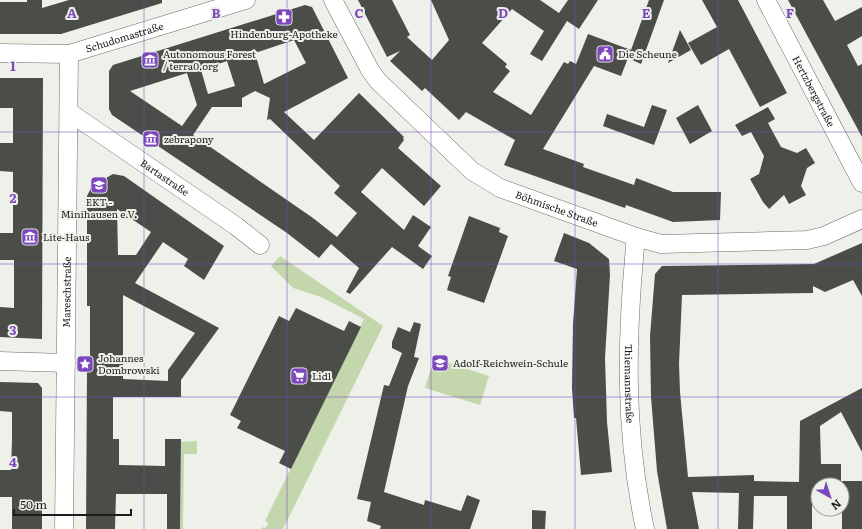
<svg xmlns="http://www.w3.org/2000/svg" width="862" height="529" font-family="Literata,serif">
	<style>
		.green { fill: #c4d6ab }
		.building { fill: #4b4e48; fill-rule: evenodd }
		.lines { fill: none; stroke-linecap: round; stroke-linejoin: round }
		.minor-casing { stroke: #6b6d67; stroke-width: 19 }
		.minor { stroke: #fff; stroke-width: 18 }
		.grid { fill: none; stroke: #7d47be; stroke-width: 1; stroke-opacity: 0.55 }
		.labels { text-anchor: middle; stroke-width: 4; stroke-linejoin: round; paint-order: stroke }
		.poi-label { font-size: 10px; fill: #1c1d1a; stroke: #eef1ea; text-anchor: start }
		.street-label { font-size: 10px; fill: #1c1d1a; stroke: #eef1ea }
		.grid-label { font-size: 13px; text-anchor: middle; font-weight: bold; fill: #7d47be; stroke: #eef1ea; stroke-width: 4; stroke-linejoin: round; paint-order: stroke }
	</style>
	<rect width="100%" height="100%" fill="#eef1ea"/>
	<!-- green -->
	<g class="green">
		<polygon points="280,256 383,326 283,529 261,529 263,527 266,528 268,523 265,521 364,319 321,297 293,288 271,266"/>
		<polygon points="434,358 489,376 480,405 425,388"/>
		<polygon points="197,441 197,454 184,454 183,529 180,529 181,442"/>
	</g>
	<!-- building -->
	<g class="building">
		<polygon points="27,0 42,0 42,8 69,0 162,0 162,3 61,34 0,34 0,2 27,2"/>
		<polygon points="358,0 392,0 410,35 407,37 432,60 449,40 431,0 540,0 559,13 568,0 598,0 579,29 567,21 542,61 530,54 544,31 512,9 482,43 507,64 505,67 510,71 493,92 531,115 564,62 568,64 570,61 576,64 588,34 631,50 649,0 664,0 641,64 628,58 621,76 594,66 543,149 584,164 583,167 634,185 636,178 673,192 721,192 720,220 673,222 626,205 625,208 504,165 515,140 466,112 459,120 425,88 422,91 390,61 400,51 387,57"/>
		<polygon points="702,0 738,0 787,93 760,107 729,49 701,65 688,43 717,27"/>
		<polygon points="788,0 823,0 835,21 862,7 862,36 847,45 858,66 862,64 862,137"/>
		<path d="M305 5 312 7 348 78 284 112 314 140 359 93 404 137 403 138 404 140 398 148 441 186 424 206 382 168 361 192 404 230 413 215 431 227 418 246 432 256 423 269 392 247 350 294 346 292 359 268 331 244 319 258 287 233 112 115 109 109V71L113 65ZM294 40 306 63 264 84 255 53ZM227 61 235 86 208 94 201 70ZM187 73 197 105 182 126 130 91ZM255 91 270 98 267 120 270 119 340 186 334 193 357 213 337 237 313 218 193 135 212 107H242V98Z"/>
		<polygon points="680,30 691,50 668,63"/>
		<polygon points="0,78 43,78 42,339 0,337 0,307 14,308 14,260 0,260 0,233 13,233 13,172 0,171 0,143 13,143 13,108 0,108"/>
		<polygon points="652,105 667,110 654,145 603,126 607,114 644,127"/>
		<polygon points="698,105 712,131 690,144 676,118"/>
		<polygon points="768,107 775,119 768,123 781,147 797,153 806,148 815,163 807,168 801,186 806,195 789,204 784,195 769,209 763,202 750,179 759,174 764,156 751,132 742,136 735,125"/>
		<path d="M113 174 124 176 224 246 204 280 184 266 188 259 163 242 135 283 219 328 181 380V397H113V439H119V465L165 466V439H181L180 529H167V494H116L115 529H86L87 369V361H90V306H87V196L92 186ZM117 209 151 232 136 255H118ZM123 295 195 333 168 370V381L123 379Z"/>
		<polygon points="469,216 500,228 499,232 508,236 484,303 447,290 451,277 448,276"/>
		<polygon points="564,233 589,243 609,259 610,275 605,358 607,422 612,472 581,475 576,418 574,418 572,388 573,324 577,269 554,261"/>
		<polygon points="862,243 862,296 853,280 825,292 813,286 813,293 682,295 679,364 680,392 688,477 754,475 754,481 799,482 800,421 862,388 862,452 841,412 820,426 821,464 841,464 841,485 818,485 818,492 812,492 812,529 787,529 787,496 754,496 753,529 738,529 739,493 692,492 699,529 667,529 657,471 651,397 650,336 655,274 662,266 814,264"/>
		<polygon points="296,308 344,331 349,321 361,327 291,469 279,463 285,451 237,428 241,421 230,415 279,316 289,321"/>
		<polygon points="414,322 421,324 414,357 419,358 408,386 384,492 424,505 425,500 461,511 467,495 480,500 470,529 380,529 381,526 367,521 371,502 357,499 384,385 389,386 402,353 392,348 392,342 398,327 410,332"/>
		<polygon points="0,382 38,383 42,388 42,529 12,529 12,497 0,497 0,470 11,470 12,441 12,412 0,411"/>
		<rect x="842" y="481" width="20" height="48"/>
		<polygon points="532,510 546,511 545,529 532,529"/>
	</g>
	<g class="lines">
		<!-- minor casing -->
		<g class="minor-casing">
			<g id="minor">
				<path id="s1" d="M333 0 370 70 378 81 472 171 500 188 636 237 661 244 807 240 824 236 862 219"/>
				<path id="s2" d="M766 0 862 183"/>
				<path id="s3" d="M0 53 69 54 246 0"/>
				<path id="s4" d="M69 112 236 226 260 245"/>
				<path id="s5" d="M636 237C626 337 624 431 645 529"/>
				<polyline points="0,361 66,363"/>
				<path id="s6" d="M64 529 69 54"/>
			</g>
		</g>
		<!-- minor -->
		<use href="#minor" class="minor"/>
	</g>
	<!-- grid -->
	<path class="grid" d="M144 0V529M287 0V529M431 0V529M575 0V529M718 0V529M0 132H862M0 264H862M0 397H862"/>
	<!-- icons -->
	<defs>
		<g id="pharmacy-square" transform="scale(0.9)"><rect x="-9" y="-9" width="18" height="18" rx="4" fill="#7d47be" stroke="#eef1ea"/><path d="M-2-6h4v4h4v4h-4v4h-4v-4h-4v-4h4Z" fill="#fff"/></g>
		<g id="civic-square" transform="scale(0.9)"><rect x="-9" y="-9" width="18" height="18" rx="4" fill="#7d47be" stroke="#eef1ea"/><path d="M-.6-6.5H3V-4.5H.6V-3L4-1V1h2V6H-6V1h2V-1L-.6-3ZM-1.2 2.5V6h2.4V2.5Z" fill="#fff"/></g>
		<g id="museum-square" transform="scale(0.9)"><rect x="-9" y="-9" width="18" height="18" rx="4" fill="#7d47be" stroke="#eef1ea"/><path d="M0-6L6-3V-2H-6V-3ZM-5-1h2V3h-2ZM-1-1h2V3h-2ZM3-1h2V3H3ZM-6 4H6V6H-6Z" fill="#fff"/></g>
		<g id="school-square" transform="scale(0.9)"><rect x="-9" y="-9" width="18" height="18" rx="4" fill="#7d47be" stroke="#eef1ea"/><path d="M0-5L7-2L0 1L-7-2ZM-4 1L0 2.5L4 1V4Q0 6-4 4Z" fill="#fff"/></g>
		<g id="sight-square" transform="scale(0.9)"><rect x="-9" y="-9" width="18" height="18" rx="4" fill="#7d47be" stroke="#eef1ea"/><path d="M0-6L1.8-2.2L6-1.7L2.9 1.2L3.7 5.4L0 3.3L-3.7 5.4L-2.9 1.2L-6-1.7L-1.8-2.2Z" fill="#fff"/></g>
		<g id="supermarket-square" transform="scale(0.9)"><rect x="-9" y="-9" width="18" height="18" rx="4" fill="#7d47be" stroke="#eef1ea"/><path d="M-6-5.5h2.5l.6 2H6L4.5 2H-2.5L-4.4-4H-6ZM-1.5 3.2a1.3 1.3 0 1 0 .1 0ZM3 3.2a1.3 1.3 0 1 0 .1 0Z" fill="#fff"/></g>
	</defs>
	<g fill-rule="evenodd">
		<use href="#pharmacy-square" x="284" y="17"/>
		<use href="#civic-square" x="605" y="54"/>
		<use href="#museum-square" x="150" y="60"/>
		<use href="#museum-square" x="151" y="139"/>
		<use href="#school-square" x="99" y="185"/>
		<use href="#museum-square" x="30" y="237"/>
		<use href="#school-square" x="440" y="363"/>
		<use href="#sight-square" x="85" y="364"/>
		<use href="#supermarket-square" x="299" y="376"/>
	</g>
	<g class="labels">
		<!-- poi labels -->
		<g class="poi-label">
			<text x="284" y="38" text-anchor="middle">Hindenburg-Apotheke</text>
			<text x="163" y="58">Autonomous Forest<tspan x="163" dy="12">/ terra0.org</tspan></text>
			<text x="618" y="58">Die Scheune</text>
			<text x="164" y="143">zebrapony</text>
			<text x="99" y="206" text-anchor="middle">EKT -<tspan x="99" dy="12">Minihausen e.V.</tspan></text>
			<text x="43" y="241">Lite-Haus</text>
			<text x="98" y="362">Johannes<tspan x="98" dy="12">Dombrowski</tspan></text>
			<text x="453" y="367">Adolf-Reichwein-Schule</text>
			<text x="312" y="380">Lidl</text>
		</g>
		<!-- street labels -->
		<g class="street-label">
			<text dy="4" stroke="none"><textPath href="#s3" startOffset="127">Schudomastraße</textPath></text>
			<text dy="4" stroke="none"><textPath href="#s2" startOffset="103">Hertzbergstraße</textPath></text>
			<text dy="4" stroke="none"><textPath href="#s4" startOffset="116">Bartastraße</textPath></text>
			<text dy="4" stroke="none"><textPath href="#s1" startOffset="316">Böhmische Straße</textPath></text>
			<text dy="4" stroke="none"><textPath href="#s6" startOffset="237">Mareschstraße</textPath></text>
			<text dy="4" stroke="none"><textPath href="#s5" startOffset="147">Thiemannstraße</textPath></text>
		</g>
	</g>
	<g class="grid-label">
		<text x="72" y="18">A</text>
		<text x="216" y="18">B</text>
		<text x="359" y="18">C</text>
		<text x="503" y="18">D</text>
		<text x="646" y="18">E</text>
		<text x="790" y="18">F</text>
		<text x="13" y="71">1</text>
		<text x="13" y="203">2</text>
		<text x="13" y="335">3</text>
		<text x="13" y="467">4</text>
	</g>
	<!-- north arrow -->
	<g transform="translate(830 497) rotate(141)"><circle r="19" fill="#eef1ea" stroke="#9a9c97"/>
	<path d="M0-3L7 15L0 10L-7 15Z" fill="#7d47be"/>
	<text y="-6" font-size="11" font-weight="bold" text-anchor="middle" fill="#1c1d1a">N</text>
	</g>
	<!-- scale -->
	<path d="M14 509v6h117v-6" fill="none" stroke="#1c1d1a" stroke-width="2"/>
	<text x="20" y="509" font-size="12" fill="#1c1d1a" stroke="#eef1ea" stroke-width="3" paint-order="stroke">50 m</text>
</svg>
